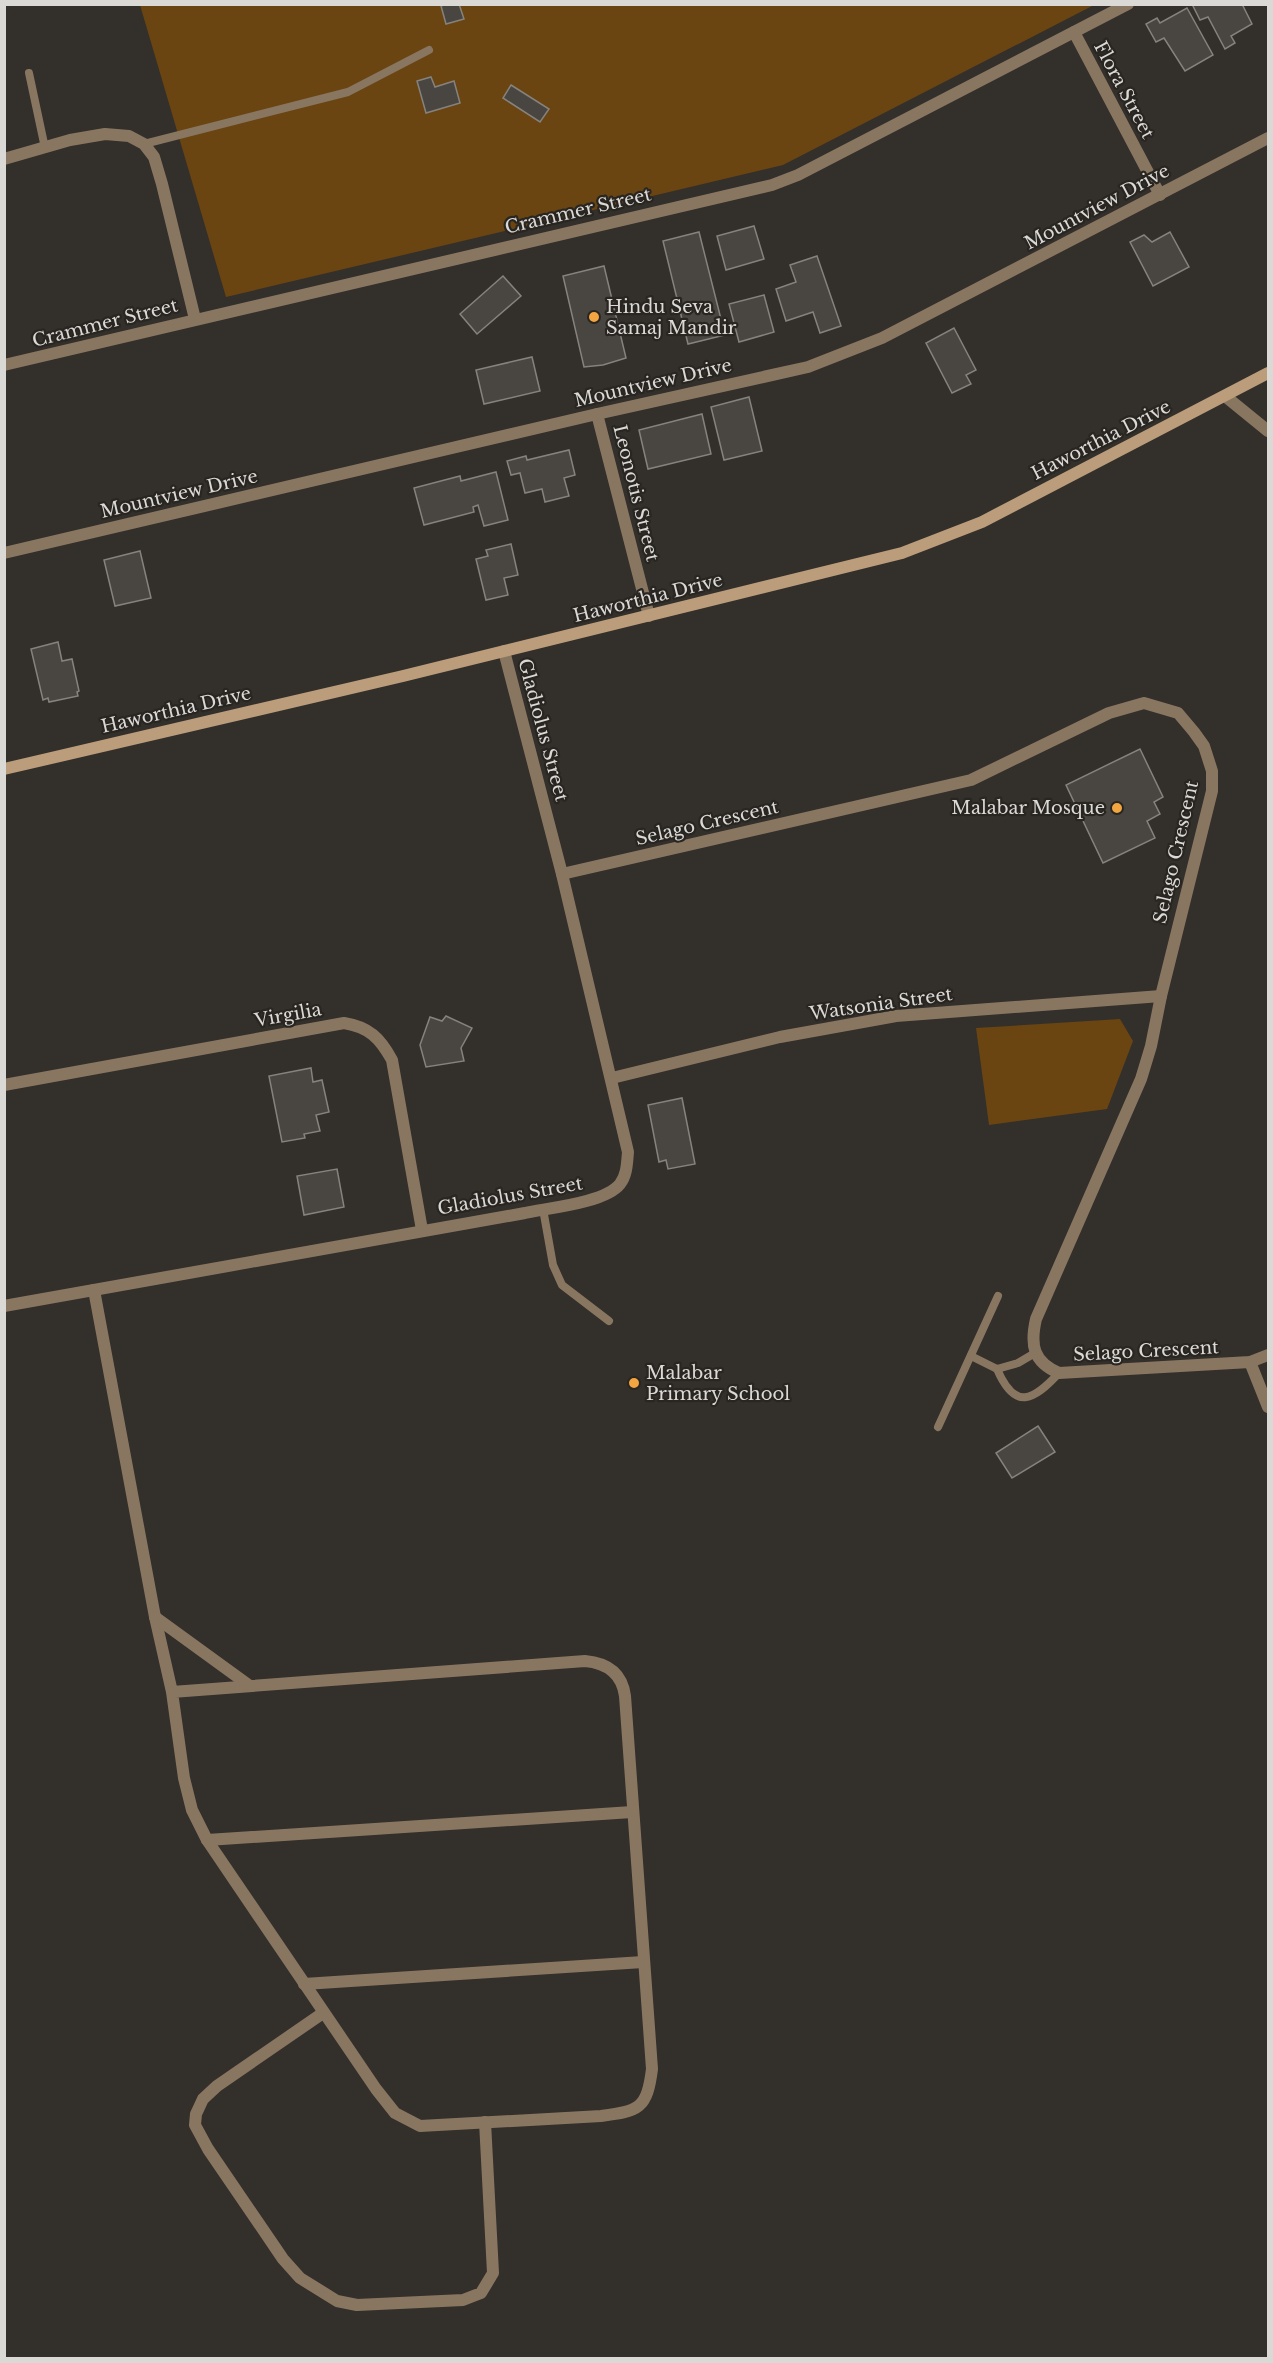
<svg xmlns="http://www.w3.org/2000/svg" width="1273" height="2363" font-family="'Libre Baskerville',serif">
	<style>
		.green { fill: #6a4512 }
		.building { fill: #494541; stroke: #86827d; stroke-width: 1.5 }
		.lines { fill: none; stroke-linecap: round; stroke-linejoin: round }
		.lane { stroke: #897661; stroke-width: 8 }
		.street { stroke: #897661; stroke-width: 12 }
		.secondary { stroke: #bb9d7b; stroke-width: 12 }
		.poi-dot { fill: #f2a541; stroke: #292622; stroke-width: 2 }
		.labels { text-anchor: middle; stroke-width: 4.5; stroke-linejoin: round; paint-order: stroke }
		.street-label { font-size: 18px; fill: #dbd9d6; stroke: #292622 }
		.poi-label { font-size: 18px; fill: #dbd9d6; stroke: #292622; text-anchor: start }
	</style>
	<rect width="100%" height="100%" fill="#332f2b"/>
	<!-- green -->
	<g class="green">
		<polygon points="140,5 1094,5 783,165 226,297"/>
		<polygon points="1120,1019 1133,1041 1107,1109 989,1125 976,1028"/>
	</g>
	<!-- building -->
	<g class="building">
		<polygon points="446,4 459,4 464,19 446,24 441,6"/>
		<polygon points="1192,4 1242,4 1252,24 1231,36 1235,43 1225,49 1208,17 1200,20"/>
		<polygon points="1187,8 1213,55 1185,71 1164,38 1156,42 1146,24 1157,18 1160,23"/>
		<polygon points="431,77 435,87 454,81 460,103 426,113 417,81"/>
		<polygon points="511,85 549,109 540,122 503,98"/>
		<polygon points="754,226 764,259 726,270 717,236"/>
		<polygon points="699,232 725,335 688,344 663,241"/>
		<polygon points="1170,232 1189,267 1153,286 1130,242 1144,235 1152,242"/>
		<polygon points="817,256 841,326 820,333 813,312 786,321 776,289 796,282 790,265"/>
		<polygon points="604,266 626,358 603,365 584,367 563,276"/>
		<polygon points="503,276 521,296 477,334 460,314"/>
		<polygon points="764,295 774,332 739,342 729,304"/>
		<polygon points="954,328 976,370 966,375 971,384 952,393 926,343"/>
		<polygon points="532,357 540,391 484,404 476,370"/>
		<polygon points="749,397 762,451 724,460 711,407"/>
		<polygon points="702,414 711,454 648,469 639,430"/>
		<polygon points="569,450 575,475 564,478 569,496 545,502 542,489 525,493 520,473 511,475 507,461 526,456 527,460"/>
		<polygon points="496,472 508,520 484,526 478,505 473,507 474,512 424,525 414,488 460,476 461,481"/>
		<polygon points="511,544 518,575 504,578 508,595 486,600 476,559 488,556 486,550"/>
		<polygon points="140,551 151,598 115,606 104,560"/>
		<polygon points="58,642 62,661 72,659 79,691 77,692 78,696 49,702 48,698 43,700 31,649"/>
		<polygon points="1140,749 1163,797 1154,802 1160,814 1147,821 1155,838 1103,863 1066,785"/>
		<polygon points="446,1016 472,1028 461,1048 464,1061 426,1067 420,1045 430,1017 442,1021"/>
		<polygon points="311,1068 313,1082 322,1080 329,1112 316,1115 320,1131 304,1134 305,1138 282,1142 269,1076"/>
		<polygon points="682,1098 695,1164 668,1169 666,1160 659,1162 648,1105"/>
		<polygon points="337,1169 344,1207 304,1215 297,1176"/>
		<polygon points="1038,1426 1055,1452 1012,1478 996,1453"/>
	</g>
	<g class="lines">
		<!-- lane -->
		<g class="lane">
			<polyline points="29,73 45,148"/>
			<polyline points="144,144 348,92 429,50"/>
			<polyline points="543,1209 553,1265 562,1285 609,1321"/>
			<polyline points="971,1356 997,1369 1018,1363 1035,1353"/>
			<path d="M997 1369C1015 1411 1033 1401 1059 1373"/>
			<polyline points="938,1427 998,1296"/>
		</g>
		<!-- street -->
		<g class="street">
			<polyline points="1074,32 1160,195"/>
			<polyline points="4,159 70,140 105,134 129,136 144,144 154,157 162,184 195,319"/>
			<polyline points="4,365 772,185 798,175 1128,4"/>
			<polyline points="1225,396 1268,431"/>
			<polyline points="597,414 649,616"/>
			<polyline points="4,553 597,414 808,367 882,338 1268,138"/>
			<path d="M562 874 971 780 1109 713 1144 703 1178 713 1194 732 1204 746 1212 771V791L1161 996 1151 1046 1141 1079 1036 1319C1030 1345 1033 1362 1059 1373L1250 1362 1268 1355"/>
			<polyline points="612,1078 780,1037 896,1016 1161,996"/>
			<path d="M4 1085 344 1023C369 1027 380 1038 392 1060L422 1230"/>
			<path d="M94 1290 155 1617 172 1692 184 1778 192 1810 207 1840 376 2089 395 2113 420 2126 601 2116C639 2111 647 2109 652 2069L625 1696C622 1673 607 1663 585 1661L172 1692"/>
			<path d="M4 1306 525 1213C548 1208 605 1203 620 1184 627 1175 627 1163 628 1152L562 874 504 651"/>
			<polyline points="1250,1362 1268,1407"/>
			<polyline points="155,1617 250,1686"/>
			<polyline points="207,1840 632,1812"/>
			<polyline points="304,1984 643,1962"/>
			<polyline points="323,2013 217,2086 203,2099 196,2114 195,2125 208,2149 283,2259 300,2278 337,2301 357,2305 463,2300 481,2293 493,2273 485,2122"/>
		</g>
		<!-- secondary -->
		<polyline class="secondary" points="4,769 403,676 902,553 982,522 1268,373"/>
	</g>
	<!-- markers -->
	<g class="poi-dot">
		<circle cx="594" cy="317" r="6"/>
		<circle cx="1117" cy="808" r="6"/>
		<circle cx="634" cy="1383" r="6"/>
	</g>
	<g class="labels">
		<!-- street labels -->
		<g class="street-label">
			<text transform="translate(1124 90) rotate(62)" y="6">Flora Street</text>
			<text transform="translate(1097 207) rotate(-28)" y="6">Mountview Drive</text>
			<text transform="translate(578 211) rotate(-13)" y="6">Crammer Street</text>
			<text transform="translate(105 323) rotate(-14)" y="6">Crammer Street</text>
			<text transform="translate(653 383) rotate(-13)" y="6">Mountview Drive</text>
			<text transform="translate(1101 440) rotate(-27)" y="6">Haworthia Drive</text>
			<text transform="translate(636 493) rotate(76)" y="6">Leonotis Street</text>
			<text transform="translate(179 494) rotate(-13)" y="6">Mountview Drive</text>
			<text transform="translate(648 598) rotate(-14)" y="6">Haworthia Drive</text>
			<text transform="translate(176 710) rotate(-13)" y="6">Haworthia Drive</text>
			<text transform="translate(543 730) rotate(75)" y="6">Gladiolus Street</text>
			<text transform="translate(707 823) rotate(-13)" y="6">Selago Crescent</text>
			<text transform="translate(1176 852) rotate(-77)" y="6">Selago Crescent</text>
			<text transform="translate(881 1004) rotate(-8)" y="6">Watsonia Street</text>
			<text transform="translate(288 1015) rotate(-10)" y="6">Virgilia</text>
			<text transform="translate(510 1196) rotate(-10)" y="6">Gladiolus Street</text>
			<text transform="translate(1146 1351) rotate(-3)" y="6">Selago Crescent</text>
		</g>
		<!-- poi labels -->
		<g class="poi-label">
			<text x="606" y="313">Hindu Seva<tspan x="606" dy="21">Samaj Mandir</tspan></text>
			<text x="1105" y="814" text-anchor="end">Malabar Mosque</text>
			<text x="646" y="1379">Malabar<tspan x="646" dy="21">Primary School</tspan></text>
		</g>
	</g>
	<!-- border -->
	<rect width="1273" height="2363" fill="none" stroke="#dbd9d6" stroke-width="12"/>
</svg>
